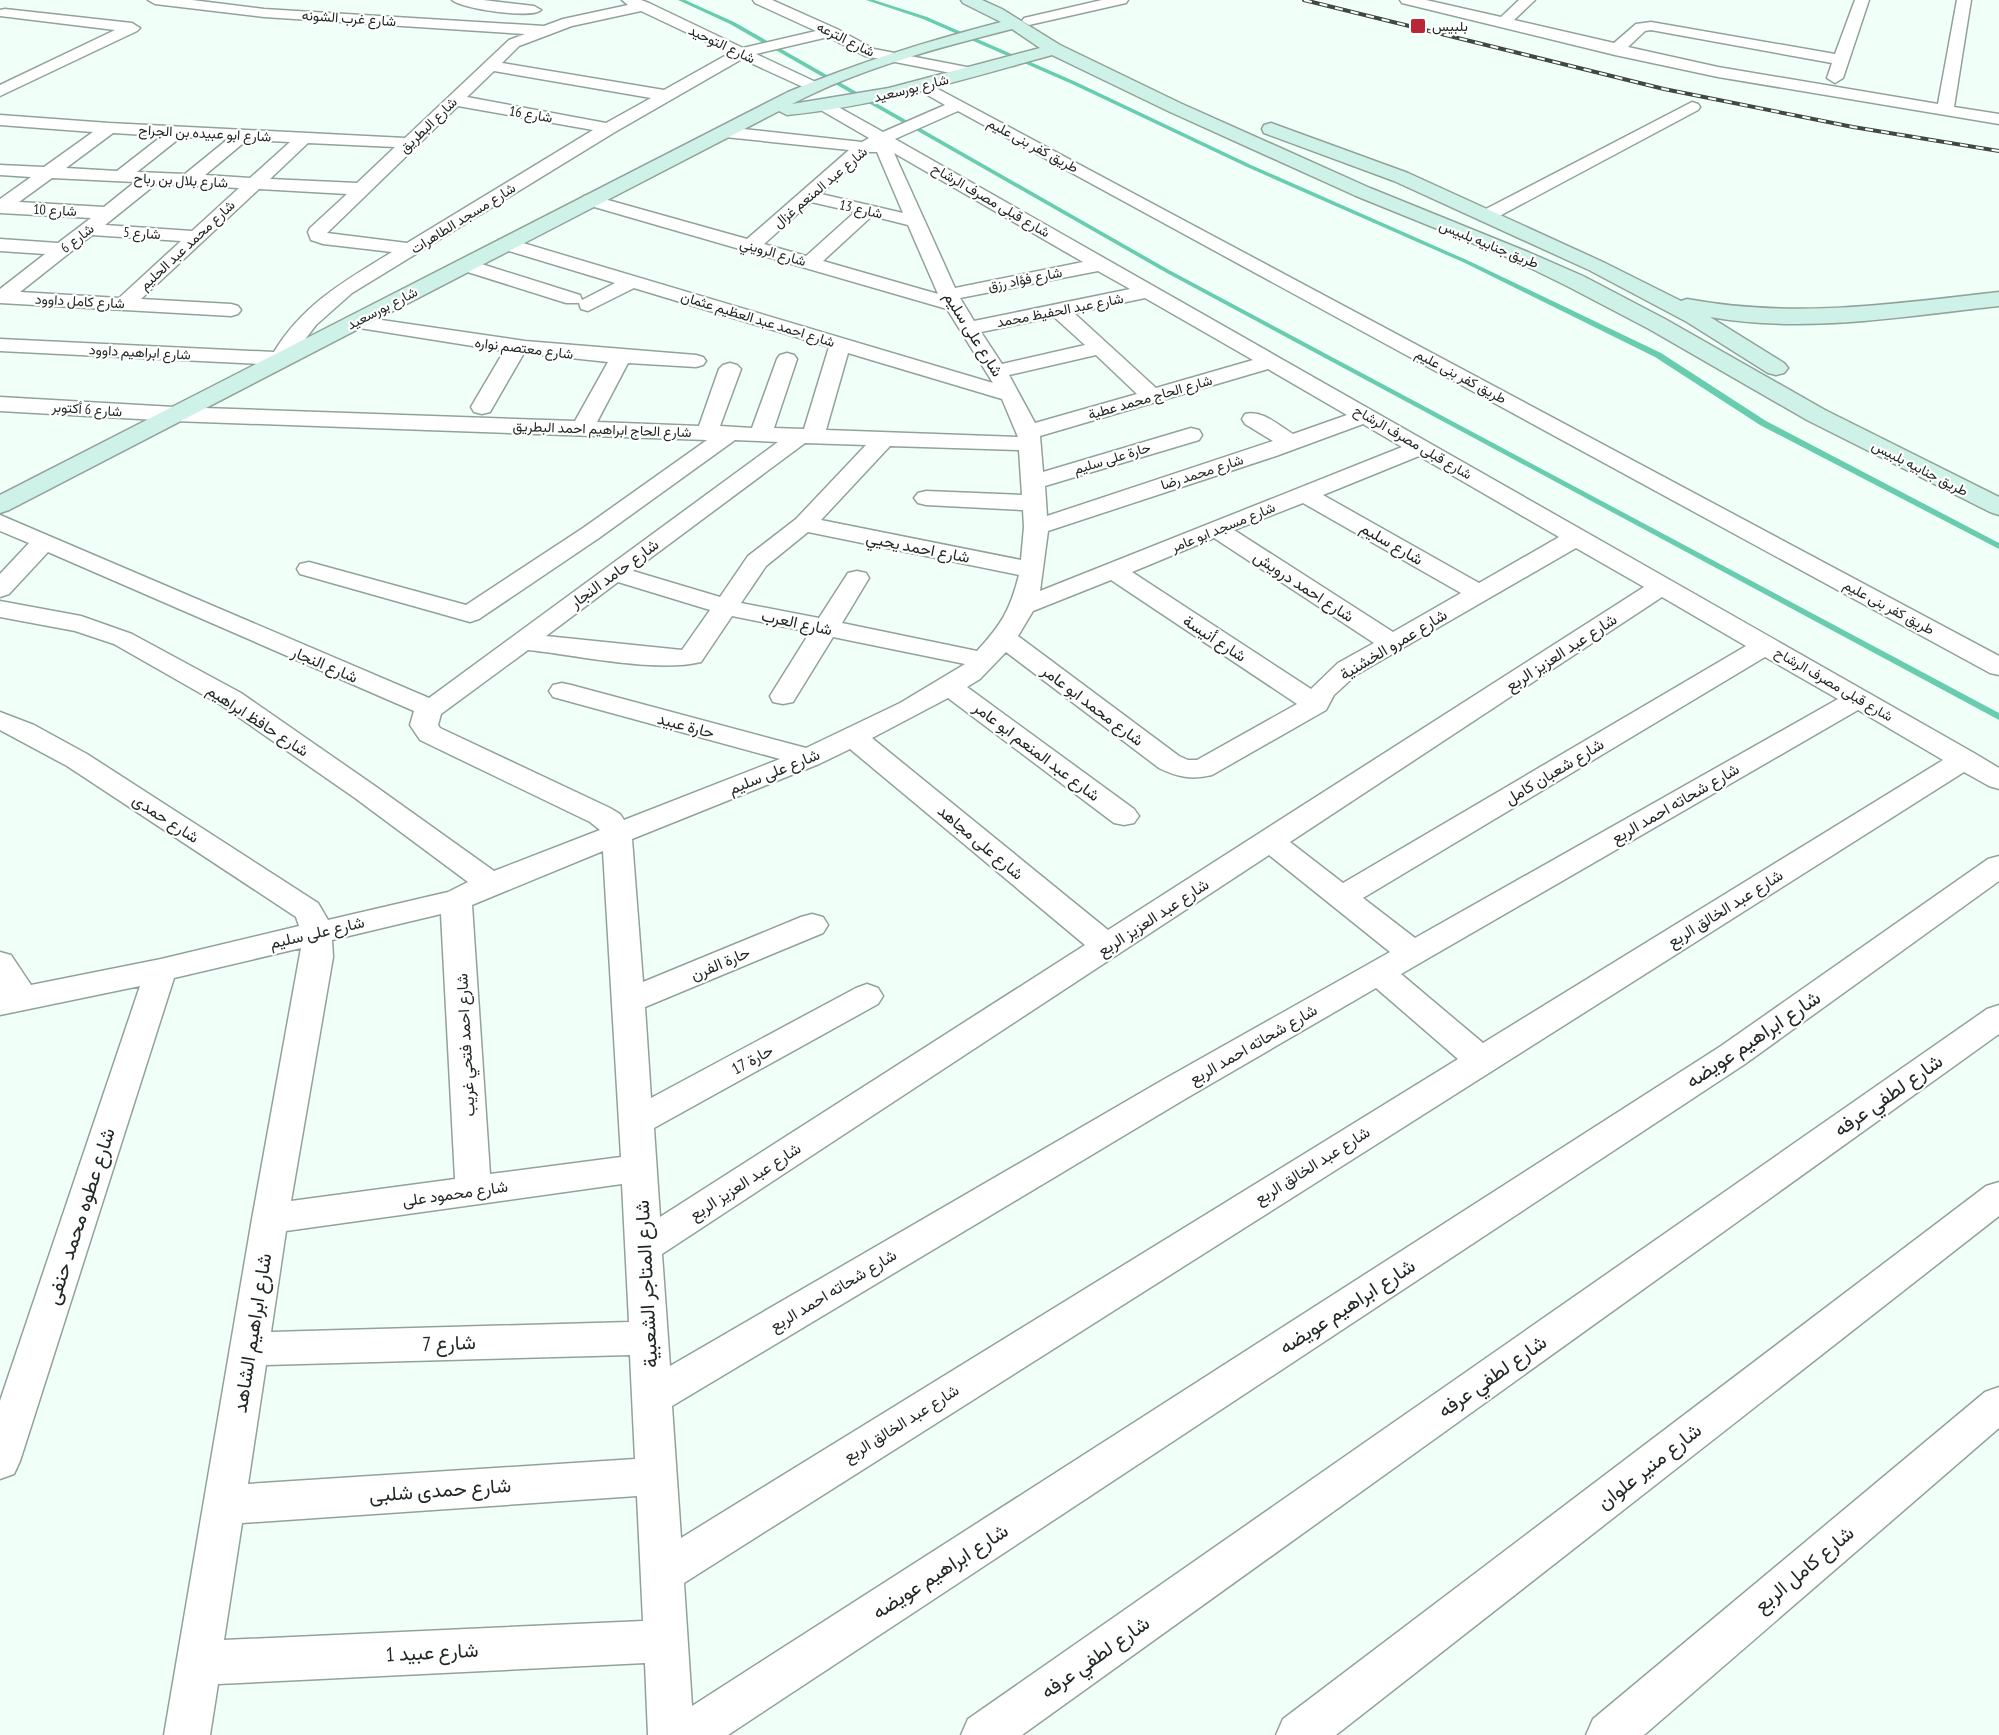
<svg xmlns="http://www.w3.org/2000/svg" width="1999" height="1735" font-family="'PT Sans Narrow',Vazirmatn,sans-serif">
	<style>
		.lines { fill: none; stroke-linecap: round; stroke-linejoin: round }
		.stream { fill: #68cdae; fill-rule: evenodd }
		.street-casing { stroke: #91a29b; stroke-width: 3 }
		.secondary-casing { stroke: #91a29b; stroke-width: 3 }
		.street { fill: #fff; fill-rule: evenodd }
		.secondary { fill: #cff2e8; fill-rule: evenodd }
		.rail-casing { stroke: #404745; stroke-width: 4 }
		.rail { stroke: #fff; stroke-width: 2; stroke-dasharray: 8; stroke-linecap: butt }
		.poi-dot { fill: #b82737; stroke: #fff; stroke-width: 2 }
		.labels { text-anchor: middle; stroke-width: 4.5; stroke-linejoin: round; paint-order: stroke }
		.far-street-label { font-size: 14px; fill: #212725; stroke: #fff }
		.far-poi-label { font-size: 14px; fill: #212725; stroke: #fff; text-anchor: start }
		.street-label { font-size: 16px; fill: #212725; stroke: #fff }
		.near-street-label { font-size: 20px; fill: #212725; stroke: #fff }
	</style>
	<rect width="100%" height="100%" fill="#f1fff9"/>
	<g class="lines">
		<!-- stream -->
		<g class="stream">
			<polygon points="678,0 685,0 734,22 1169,270 1999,713 1999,720 1165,272 730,24"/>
			<polygon points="866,0 874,0 927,17 1076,82 1251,165 1469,261 1661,353 1766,421 1999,543 1999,549 1760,425 1655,357 1465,263 1247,167 1072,84 923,19"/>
		</g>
		<!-- street casing -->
		<g class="street-casing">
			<g id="street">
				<path d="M148 0H192L264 9 544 26 563 19 628 5 622 0H641L649 3 743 48 816 31 755 3 753 0H772L837 29 874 49 977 69 979 72 971 77 865 56 828 37 756 54 820 84 822 87 820 90 814 92 742 59 615 132 352 293 316 325 287 363 280 365 0 351V339L274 352C302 305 346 280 392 252L323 244 311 240 308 232 310 228 347 194 259 189 141 299 231 304 238 306 241 310 238 314 231 316 0 303V289L45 254 0 251V239L58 243 91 218 0 213V199L31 177 0 175V165L44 167 93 132 0 125V115L109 123 405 138 509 40 525 34 264 17 155 4ZM641 11 730 53 664 90 502 63 519 46 572 26ZM494 71 651 98 606 123 467 97ZM458 106 593 130 407 243 327 233ZM113 133 162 136 117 171 66 168ZM181 137 228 139 185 174 137 172ZM247 140 290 142 250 178 205 175ZM308 143 395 147 357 183 270 179ZM52 178 135 182 104 207 19 202ZM156 184 239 188 192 231 105 225ZM92 235 181 241 119 298 20 292Z"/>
				<path d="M452 0H483L534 6 541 10C533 19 461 9 452 0Z"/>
				<polygon points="1102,0 1128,0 1126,3 1029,25 1022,21 1024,18"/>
				<polygon points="1400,0 1426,0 1501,17 1519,0 1535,0 1514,20 1614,43 1636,24 1651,22 1835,54 1855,0 1869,0 1843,78 1835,83 1827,78 1832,63 1651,30 1645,31 1628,47 1718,67 1938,104 1957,0 1971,0 1954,107 1999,114 1999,124 1718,77 1615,55 1402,3"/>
				<polygon points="5,9 132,23 140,28 137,31 0,96 0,85 115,30 0,16 0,10"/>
				<path d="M923 81 1999 656V675L1990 673 958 111 895 139 1974 753 1999 768V789L1989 786 1964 772 684 1583 692 1706 1721 1046 1988 859 1999 856V881L1745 1064 728 1735H648L645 1663 218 1684 210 1735H164L252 1219 301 948 174 978 20 1461 14 1474 0 1479V1401L140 986 0 1015V952L11 955 31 985 161 959 299 926 296 917 67 766 0 730V712L34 725 87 754 318 903 328 920 448 892 468 882 355 798 221 705 114 644 75 631 0 617V601L81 616 132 634 241 693 375 786 494 871 600 830 590 822 420 740 410 725 414 711 48 552 9 594 0 597V574L29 543 0 531V515L429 698 778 442 735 440 599 538 479 619 470 622 300 574 297 569 300 564 309 562 466 605 583 528 707 440 174 421 0 411V397L174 407 575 421 608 362 524 353 490 412 482 414 474 412 471 407 504 351 347 326 344 322 347 318 354 316 525 341 696 355 703 357 706 361 703 365 696 367 628 363 597 422 699 426 719 369 723 365 730 363 737 365 741 369 720 426 752 428 777 359 780 355 787 353 794 355 797 359 774 428 804 429 829 347 634 288 588 311 581 309 579 303H566L458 269 455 265 458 261H472L580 295 582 300 615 283 499 248 497 244 499 240 506 238 993 383 947 309 584 204 581 200 584 196 590 195 747 239 849 150 725 137 717 132 719 128 725 127 862 142 869 138 819 109 817 106 819 103H831L883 132 945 105 917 89 915 86ZM867 152H877L903 213 821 194ZM894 153 1083 262 955 288ZM811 202 855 212 806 256 764 244ZM872 216 908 225 938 294 823 261ZM1098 271 1130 289 974 321 960 298ZM1145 298 1253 360 1156 388 1074 313ZM1054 317 1085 345 1002 364 981 332ZM848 353 1002 399 1018 437 826 430ZM1096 355 1137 394 1035 423 1009 375ZM1268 369 1347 415 1293 434C1278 425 1263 410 1245 414L1242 419 1245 424 1273 441 1047 516 1045 486 1199 440 1202 435 1199 430 1191 428 1043 472 1040 436ZM1363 424 1402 447 1040 591 1048 531 1276 456ZM805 443 866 445 796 519 748 556 720 597 633 571ZM890 446 1019 450 1022 495 926 491 918 493 914 498 918 503 926 505 1023 510 1024 527 1021 560 821 520ZM1419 456 1559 537 1479 583 1323 495ZM1303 503 1461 593 1393 632 1234 530ZM808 532 1019 575C1010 610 1002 624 977 651L842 623 869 578 866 573 857 571 848 573 819 618 741 603 766 566ZM1214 538 1374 643 1338 663 1311 689 1132 572ZM1576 548 1644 587 1108 930 872 738 948 698 1114 823 1124 825 1134 823 1139 816 1134 809 967 687 980 679 1006 652 1159 768C1177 777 1192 780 1212 775L1326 710 1334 695 1356 675ZM1111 580 1297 704 1197 760H1188L1179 756 1018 636 1033 611ZM618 582 710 610 682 650 546 636ZM1662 597 1746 646 1343 883 1290 842ZM732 616 810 632 770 696 773 702 783 704 793 702 833 637 965 664 900 703 806 748 571 685 562 683 553 685 549 691 553 697 780 759 624 820 620 814 610 808 440 728 438 725 441 714 528 650C576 655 656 673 701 662ZM1765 657 1838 699 1415 938 1363 898ZM1858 710 1943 760 1483 1043 1401 974ZM850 749 1085 945 660 1217 654 1128 878 1004 883 996 878 988 867 984 856 988 651 1098 645 1007 823 933 828 925 823 917 812 914 801 917 643 982 632 839 819 764ZM603 851 621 1157 490 1174 472 905ZM1269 855 1390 952 1161 1081 670 1366 662 1254ZM441 914 455 1179 291 1201 333 957 332 940ZM1376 988 1458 1059 681 1538 672 1406 1185 1099ZM622 1184 629 1322 271 1332 286 1231ZM630 1355 635 1459 248 1484 266 1365ZM637 1496 643 1621 224 1640 242 1523Z"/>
				<polygon points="1692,102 1698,104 1700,107 1698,110 1492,220 1480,220 1477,216 1480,212"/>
				<polygon points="1999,1005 1999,1034 1022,1735 961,1735 968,1719 1987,1009"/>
				<polygon points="1999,1182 1999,1216 1336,1735 1276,1735 1283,1719 1986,1186"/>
				<polygon points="1999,1387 1999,1428 1644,1735 1586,1735 1593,1719 1985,1392"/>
			</g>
		</g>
		<!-- secondary casing -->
		<g class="secondary-casing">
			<g id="secondary">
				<path d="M961 0H982L1002 9 1060 45 1180 103 1370 188 1528 252 1583 276 1665 319 1825 410 1999 497V515L1990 512 1807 420 1649 329 1567 286 1514 260 1356 196 1168 111 1052 55C964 79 878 106 787 115L779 111 9 510 0 513V495L788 92C857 63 928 41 1001 22L963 3ZM1012 29 1040 48 889 88 792 104C861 68 937 48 1012 29Z"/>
				<path d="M1271 123 1408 173 1603 262 1681 301 1687 299C1795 319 1892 304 1999 292V306C1904 316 1805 334 1710 317L1784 363 1788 368 1784 373 1776 375 1768 373 1687 322 1589 270 1394 181 1264 133 1262 129 1264 125Z"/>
			</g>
		</g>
		<!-- street -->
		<use href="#street" class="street"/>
		<!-- secondary -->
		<use href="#secondary" class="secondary"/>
		<!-- rail casing -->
		<g class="rail-casing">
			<polyline id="rail" points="1304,0 1664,89 1853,127 1999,151"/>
		</g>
		<!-- rail -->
		<use href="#rail" class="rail"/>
	</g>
	<!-- markers -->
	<rect class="poi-dot" x="1410" y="18" width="16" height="16" rx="3"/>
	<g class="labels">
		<!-- far-street labels -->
		<g class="far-street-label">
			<text transform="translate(349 18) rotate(4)" y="5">شارع غرب الشونه</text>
			<text transform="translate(846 39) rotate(26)" y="5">شارع الترعه</text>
			<text transform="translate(722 44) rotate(25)" y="5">شارع التوحيد</text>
			<text transform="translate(911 88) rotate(-14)" y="5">شارع بورسعيد</text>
			<text transform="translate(531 114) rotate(10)" y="5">شارع 16</text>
			<text transform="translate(428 125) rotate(-44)" y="5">شارع البطريق</text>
			<text transform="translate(205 133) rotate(3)" y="5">شارع ابو عبيده بن الجراح</text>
			<text transform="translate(1033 145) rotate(28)" y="5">طريق كفر بنى عليم</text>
			<text transform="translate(181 180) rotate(3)" y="5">شارع بلال بن رباح</text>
			<text transform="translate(820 187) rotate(-40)" y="5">شارع عبد المنعم غزال</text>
			<text transform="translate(991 200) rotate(30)" y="5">شارع قبلى مصرف الرشاح</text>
			<text transform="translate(861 209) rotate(13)" y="5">شارع 13</text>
			<text transform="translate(55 210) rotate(3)" y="5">شارع 10</text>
			<text transform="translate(463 218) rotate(-32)" y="5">شارع مسجد الطاهرات</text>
			<text transform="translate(142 233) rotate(4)" y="5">شارع 5</text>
			<text transform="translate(77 238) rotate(-38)" y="5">شارع 6</text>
			<text transform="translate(1489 244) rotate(22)" y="5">طريق جنابيه بلبيس</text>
			<text transform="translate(187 245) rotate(-43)" y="5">شارع محمد عبد الحليم</text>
			<text transform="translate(773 252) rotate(16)" y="5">شارع الرويني</text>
			<text transform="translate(1025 279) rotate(-11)" y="5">شارع فؤاد رزق</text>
			<text transform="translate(80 301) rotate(3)" y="5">شارع كامل داوود</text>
			<text transform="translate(382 308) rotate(-27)" y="5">شارع بورسعيد</text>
			<text transform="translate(1060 310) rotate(-11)" y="5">شارع عبد الحفيظ محمد</text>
			<text transform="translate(758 319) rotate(17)" y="5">شارع احمد عبد العظيم عثمان</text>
			<text transform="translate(524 348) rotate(7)" y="5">شارع معتصم نواره</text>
			<text transform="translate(140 352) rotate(3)" y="5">شارع ابراهيم داوود</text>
			<text transform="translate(1461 376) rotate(28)" y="5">طريق كفر بنى عليم</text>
			<text transform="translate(1150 397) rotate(-16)" y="5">شارع الحاج محمد عطية</text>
			<text transform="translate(87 409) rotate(4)" y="5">شارع 6 أكتوبر</text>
			<text transform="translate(602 429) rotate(2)" y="5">شارع الحاج ابراهيم احمد البطريق</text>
			<text transform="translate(1413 442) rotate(30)" y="5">شارع قبلى مصرف الرشاح</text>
			<text transform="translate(1112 458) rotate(-17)" y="5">حارة على سليم</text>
			<text transform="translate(1920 468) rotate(27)" y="5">طريق جنابيه بلبيس</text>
			<text transform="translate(1202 472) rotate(-18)" y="5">شارع محمد رضا</text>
			<text transform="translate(1223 527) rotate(-22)" y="5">شارع مسجد ابو عامر</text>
			<text transform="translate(1889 607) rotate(28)" y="5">طريق كفر بنى عليم</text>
			<text transform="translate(1834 684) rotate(30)" y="5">شارع قبلى مصرف الرشاح</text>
		</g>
		<!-- far-poi labels -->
		<g class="far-poi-label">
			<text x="1432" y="31">بلبيس</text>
		</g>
		<!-- street labels -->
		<g class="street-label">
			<text transform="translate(974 334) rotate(58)" y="6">شارع على سليم</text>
			<text transform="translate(1392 543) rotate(30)" y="6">شارع سليم</text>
			<text transform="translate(918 547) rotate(11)" y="6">شارع احمد يحيي</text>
			<text transform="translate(614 573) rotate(-36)" y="6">شارع حامد النجار</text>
			<text transform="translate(1304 586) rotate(33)" y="6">شارع احمد درويش</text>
			<text transform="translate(797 622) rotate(12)" y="6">شارع العرب</text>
			<text transform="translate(1215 638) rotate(33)" y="6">شارع أنيسة</text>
			<text transform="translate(1393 644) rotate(-31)" y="6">شارع عمرو الخشنية</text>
			<text transform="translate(1561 652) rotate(-33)" y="6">شارع عبد العزيز الربع</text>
			<text transform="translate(325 664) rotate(23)" y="6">شارع النجار</text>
			<text transform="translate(1093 705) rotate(37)" y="6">شارع محمد ابو عامر</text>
			<text transform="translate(258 720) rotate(33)" y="6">شارع حافظ ابراهيم</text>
			<text transform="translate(686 725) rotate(15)" y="6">حارة عبيد</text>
			<text transform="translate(1037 751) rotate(37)" y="6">شارع عبد المنعم ابو عامر</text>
			<text transform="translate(774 771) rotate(-22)" y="6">شارع على سليم</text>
			<text transform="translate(1554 771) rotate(-31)" y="6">شارع شعبان كامل</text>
			<text transform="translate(1675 803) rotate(-30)" y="6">شارع شحاته احمد الربع</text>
			<text transform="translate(166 818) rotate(33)" y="6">شارع حمدى</text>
			<text transform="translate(981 842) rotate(40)" y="6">شارع على مجاهد</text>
			<text transform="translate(1725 908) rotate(-32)" y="6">شارع عبد الخالق الربع</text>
			<text transform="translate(1153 917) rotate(-33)" y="6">شارع عبد العزيز الربع</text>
			<text transform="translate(317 932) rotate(-13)" y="6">شارع على سليم</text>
			<text transform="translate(720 963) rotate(-23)" y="6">حارة الفرن</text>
			<text transform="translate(1253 1044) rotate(-30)" y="6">شارع شحاته احمد الربع</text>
			<text transform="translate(465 1045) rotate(-93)" y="6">شارع احمد فتحي غريب</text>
			<text transform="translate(752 1059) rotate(-29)" y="6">حارة 17</text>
			<text transform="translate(1312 1165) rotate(-32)" y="6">شارع عبد الخالق الربع</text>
			<text transform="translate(745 1181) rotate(-33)" y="6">شارع عبد العزيز الربع</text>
			<text transform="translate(455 1193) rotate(-8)" y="6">شارع محمود على</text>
			<text transform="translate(833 1290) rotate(-31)" y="6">شارع شحاته احمد الربع</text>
			<text transform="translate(901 1423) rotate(-32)" y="6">شارع عبد الخالق الربع</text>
		</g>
		<!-- near-street labels -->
		<g class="near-street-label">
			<text transform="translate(1753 1039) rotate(-34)" y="7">شارع ابراهيم عويضه</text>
			<text transform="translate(1888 1095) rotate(-35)" y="7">شارع لطفي عرفه</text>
			<text transform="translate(80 1216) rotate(-72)" y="7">شارع عطوه محمد حنفى</text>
			<text transform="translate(646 1284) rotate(-93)" y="7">شارع المتاجر الشعبية</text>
			<text transform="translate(1347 1306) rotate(-33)" y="7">شارع ابراهيم عويضه</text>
			<text transform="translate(252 1333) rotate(-81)" y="7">شارع ابراهيم الشاهد</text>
			<text transform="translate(449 1343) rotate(-2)" y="7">شارع 7</text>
			<text transform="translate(1492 1376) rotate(-35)" y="7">شارع لطفي عرفه</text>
			<text transform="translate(1649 1466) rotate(-38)" y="7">شارع منير علوان</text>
			<text transform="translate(440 1490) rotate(-4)" y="7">شارع حمدى شلبى</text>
			<text transform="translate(1804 1569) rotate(-40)" y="7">شارع كامل الربع</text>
			<text transform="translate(940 1571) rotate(-33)" y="7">شارع ابراهيم عويضه</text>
			<text transform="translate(432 1652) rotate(-3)" y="7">شارع عبيد 1</text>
			<text transform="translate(1095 1657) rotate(-35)" y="7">شارع لطفي عرفه</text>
		</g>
	</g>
</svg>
